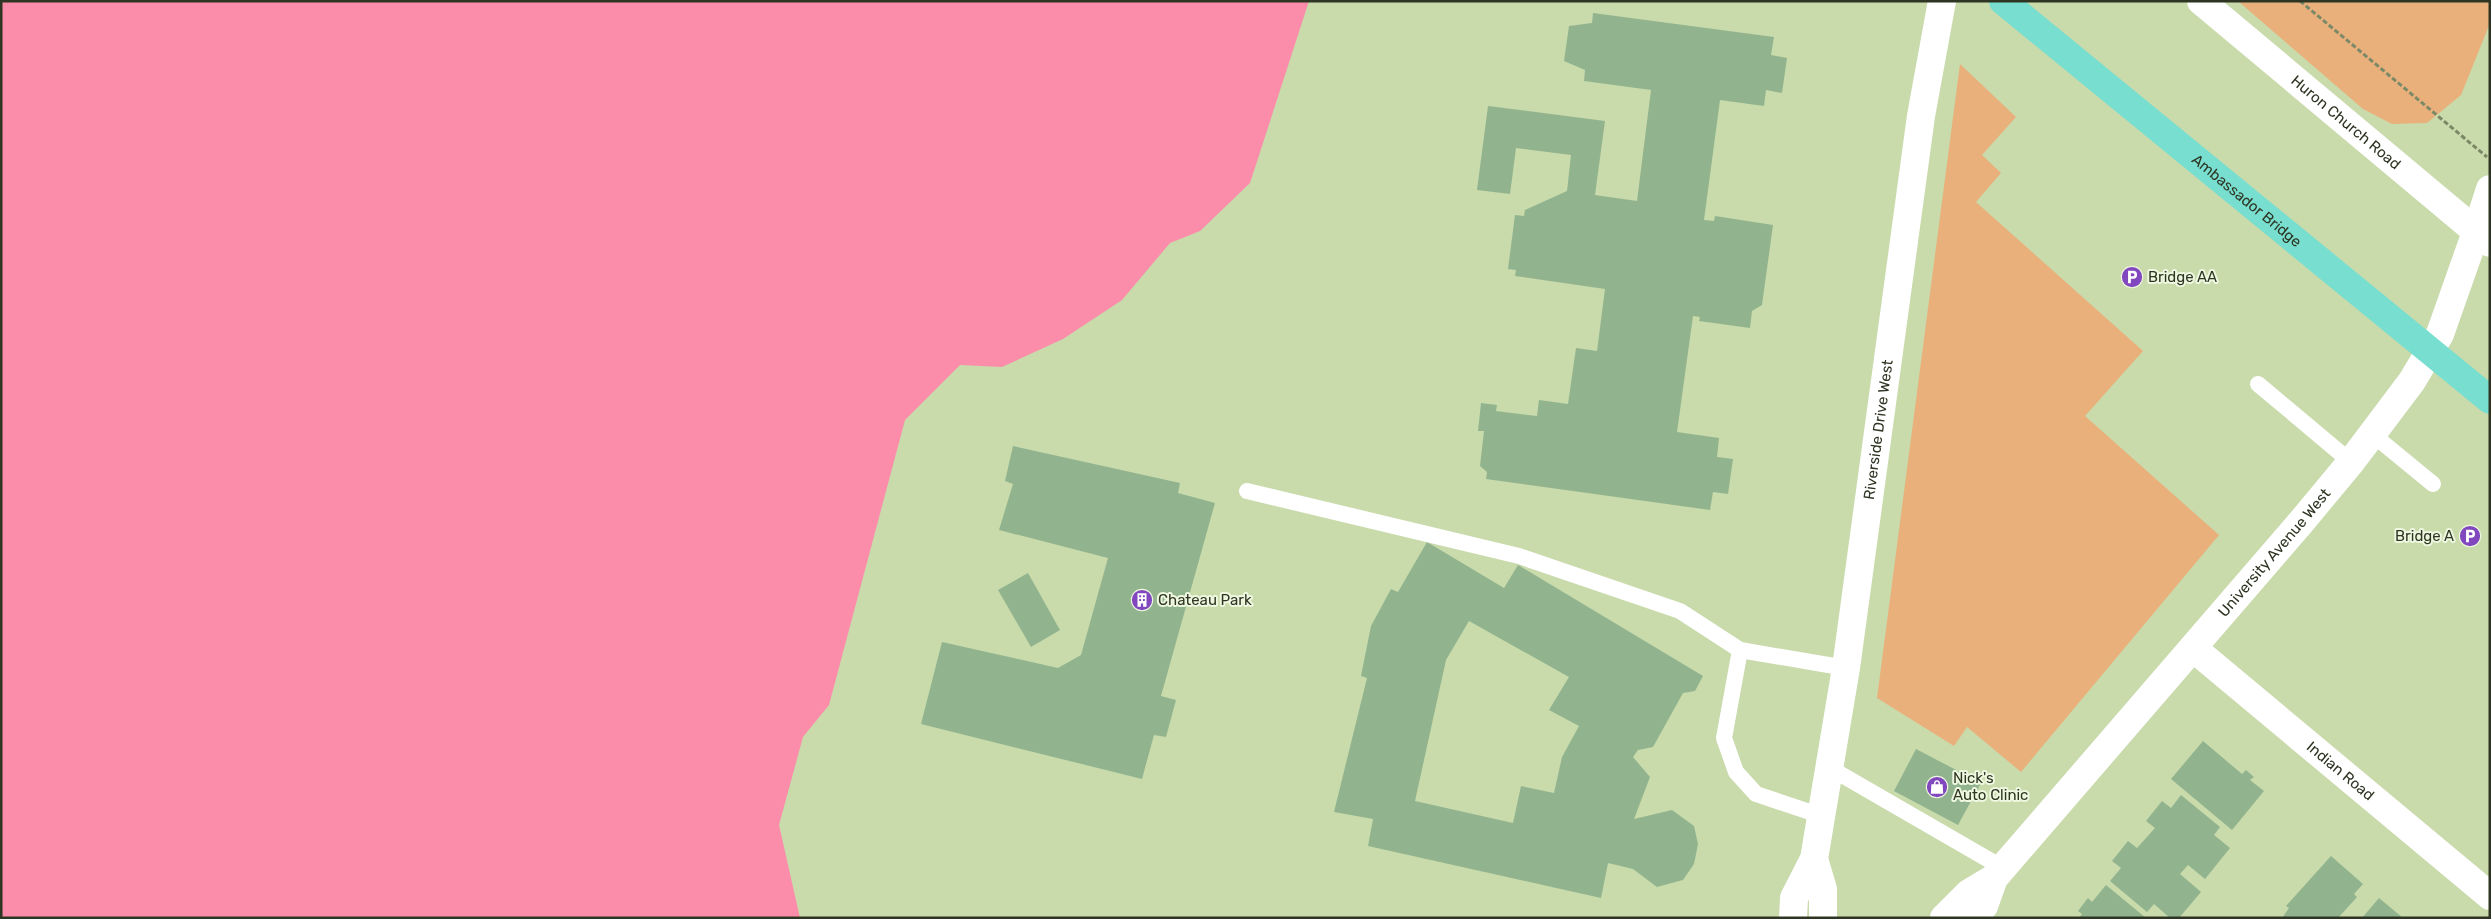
<svg xmlns="http://www.w3.org/2000/svg" width="2491" height="919" font-family="Rubik,sans-serif">
	<style>
		.green { fill: #e9b07c }
		.water { fill: #fb8dab }
		.building { fill: #91b48f; fill-rule: evenodd }
		.lines { fill: none; stroke-linecap: round; stroke-linejoin: round }
		.path { stroke: #7c8967; stroke-width: 3; stroke-dasharray: 5 2.5; stroke-linecap: butt }
		.service { stroke: #fff; stroke-width: 16 }
		.minor { stroke: #fff; stroke-width: 28 }
		.tertiary { stroke: #fff; stroke-width: 28 }
		.secondary { stroke: #fff; stroke-width: 28 }
		.trunk { stroke: #77ded0; stroke-width: 28 }
		.labels { text-anchor: middle; stroke-width: 4; stroke-linejoin: round; paint-order: stroke }
		.street-label { font-size: 15px; fill: #2e3522; stroke: #eef7df }
		.poi-label { font-size: 15px; fill: #2e3522; stroke: #eef7df; text-anchor: start }
	</style>
	<rect width="100%" height="100%" fill="#c9daab"/>
	<!-- green -->
	<g class="green">
		<polygon points="2238,1 2490,1 2490,23 2461,95 2427,123 2392,124 2363,109"/>
		<polygon points="1960,64 2016,117 1982,155 2001,173 1976,202 2143,351 2085,416 2219,535 2021,772 1967,727 1954,746 1877,698"/>
	</g>
	<!-- water -->
	<polygon class="water" points="1,1 1309,1 1250,183 1200,231 1170,243 1122,300 1063,339 1002,367 960,365 905,420 829,705 803,737 779,825 800,918 1,918"/>
	<!-- building -->
	<g class="building">
		<polygon points="1593,13 1774,37 1771,55 1787,58 1782,93 1766,90 1764,106 1720,100 1704,220 1714,221 1715,216 1773,225 1762,305 1752,311 1750,328 1699,321 1700,317 1693,316 1677,432 1719,438 1717,457 1733,459 1728,494 1713,492 1710,510 1486,479 1487,472 1480,466 1484,431 1478,431 1481,403 1497,405 1496,411 1537,416 1539,400 1568,404 1576,348 1597,351 1605,289 1515,276 1516,270 1508,269 1515,215 1524,216 1525,210 1567,191 1571,155 1516,148 1510,194 1477,190 1488,106 1605,121 1595,195 1637,201 1651,90 1584,81 1585,70 1564,61 1569,26 1592,23"/>
		<polygon points="1013,446 1180,483 1178,493 1215,503 1161,696 1176,700 1166,737 1154,735 1142,779 921,724 942,642 1058,668 1081,655 1108,558 999,530 1013,484 1005,481"/>
		<path d="M1427 542 1504 588 1518 565 1703 676 1695 691 1683 693 1653 747 1638 750 1633 757 1650 777 1634 819 1672 810 1694 826 1698 844 1694 864 1683 880 1657 887 1633 869 1608 863 1601 898 1368 846 1373 819 1334 812 1367 678 1361 676 1371 626 1391 589 1398 592ZM1469 621 1569 677 1549 710 1579 726 1562 757 1554 793 1521 786 1513 823 1415 801 1446 660Z"/>
		<polygon points="1028,573 1060,630 1031,647 998,590"/>
		<polygon points="2203,741 2242,774 2246,770 2254,777 2250,780 2264,791 2232,830 2171,779"/>
		<polygon points="1916,749 1981,783 1958,825 1894,791"/>
		<polygon points="2181,795 2220,827 2214,835 2230,848 2205,879 2188,865 2180,874 2201,892 2179,918 2170,918 2154,904 2147,912 2110,881 2121,868 2112,861 2128,841 2137,848 2155,828 2146,821 2162,801 2171,808"/>
		<polygon points="2331,856 2363,884 2354,894 2357,897 2338,918 2282,918 2289,908 2286,906"/>
		<polygon points="2106,885 2146,918 2079,918 2082,914 2078,911 2088,898 2092,902"/>
		<polygon points="2379,898 2403,918 2362,918"/>
	</g>
	<g class="lines">
		<!-- path -->
		<polyline class="path" points="2300,1 2487,157"/>
		<!-- service -->
		<g class="service">
			<polyline points="2258,384 2351,462"/>
			<polyline points="2372,434 2433,484"/>
			<polyline points="1247,491 1519,556 1680,611 1740,650"/>
			<polyline points="1830,768 2003,868"/>
			<polyline points="1822,816 1756,794 1736,772 1724,738 1740,650 1846,668"/>
		</g>
		<!-- minor -->
		<path class="minor" id="s1" d="M2193 648 2490 896"/>
		<!-- tertiary -->
		<g class="tertiary">
			<path id="s2" d="M2201 1 2490 243"/>
			<path id="s3" d="M1944 918 1969 893 1994 878 2302 521 2351 462 2412 381 2440 334 2476 232"/>
			<polyline points="1974,918 1984,906 1994,878"/>
		</g>
		<!-- secondary -->
		<g class="secondary">
			<polyline points="2476,232 2490,189"/>
			<polyline points="1814,859 1823,889 1823,918"/>
			<path id="s4" d="M1793 918 1794 898 1814 859 1846 668 1921 116 1942 1"/>
		</g>
		<!-- trunk -->
		<path class="trunk" id="s5" d="M2003 1 2490 400"/>
	</g>
	<!-- icons -->
	<defs>
		<g id="parking-disc" transform="scale(1.125)"><circle r="9.5" fill="#8147be" stroke="#eef7df"/><path d="M-3.5-5.5H1a3.5 3.5 0 0 1 0 7H-1V5.5H-3.5ZM-1-3.4V-.6H.8a1.4 1.4 0 0 0 0-2.8Z" fill="#fff"/></g>
		<g id="building-disc" transform="scale(1.125)"><circle r="9.5" fill="#8147be" stroke="#eef7df"/><path d="M-4-6H4V6H1V3H-1V6H-4ZM-2.5-4.3h1.7v1.8h-1.7ZM.8-4.3h1.7v1.8H.8ZM-2.5-1h1.7V.8h-1.7ZM.8-1h1.7V.8H.8Z" fill="#fff"/></g>
		<g id="shop-disc" transform="scale(1.125)"><circle r="9.5" fill="#8147be" stroke="#eef7df"/><path d="M-5-2.5h2.3a2.7 3.5 0 0 1 5.4 0H5L5.5 6h-11ZM-1.5-2.5h3a1.5 2.3 0 0 0-3 0Z" fill="#fff"/></g>
	</defs>
	<g fill-rule="evenodd">
		<use href="#parking-disc" x="2132" y="277"/>
		<use href="#parking-disc" x="2470" y="536"/>
		<use href="#building-disc" x="1142" y="600"/>
		<use href="#shop-disc" x="1937" y="787"/>
	</g>
	<g class="labels">
		<!-- street labels -->
		<g class="street-label">
			<text dy="5" stroke="none"><textPath href="#s2" startOffset="189">Huron Church Road</textPath></text>
			<text dy="5" stroke="none"><textPath href="#s5" startOffset="315">Ambassador Bridge</textPath></text>
			<text dy="5" stroke="none"><textPath href="#s4" startOffset="498">Riverside Drive West</textPath></text>
			<text dy="5" stroke="none"><textPath href="#s3" startOffset="494">University Avenue West</textPath></text>
			<text dy="5" stroke="none"><textPath href="#s1" startOffset="192">Indian Road</textPath></text>
		</g>
		<!-- poi labels -->
		<g class="poi-label">
			<text x="2148" y="282">Bridge AA</text>
			<text x="2454" y="541" text-anchor="end">Bridge A</text>
			<text x="1158" y="605">Chateau Park</text>
			<text x="1953" y="783">Nick's<tspan x="1953" dy="17">Auto Clinic</tspan></text>
		</g>
	</g>
	<!-- border -->
	<rect width="2491" height="919" fill="none" stroke="#2e3522" stroke-width="5"/>
</svg>
